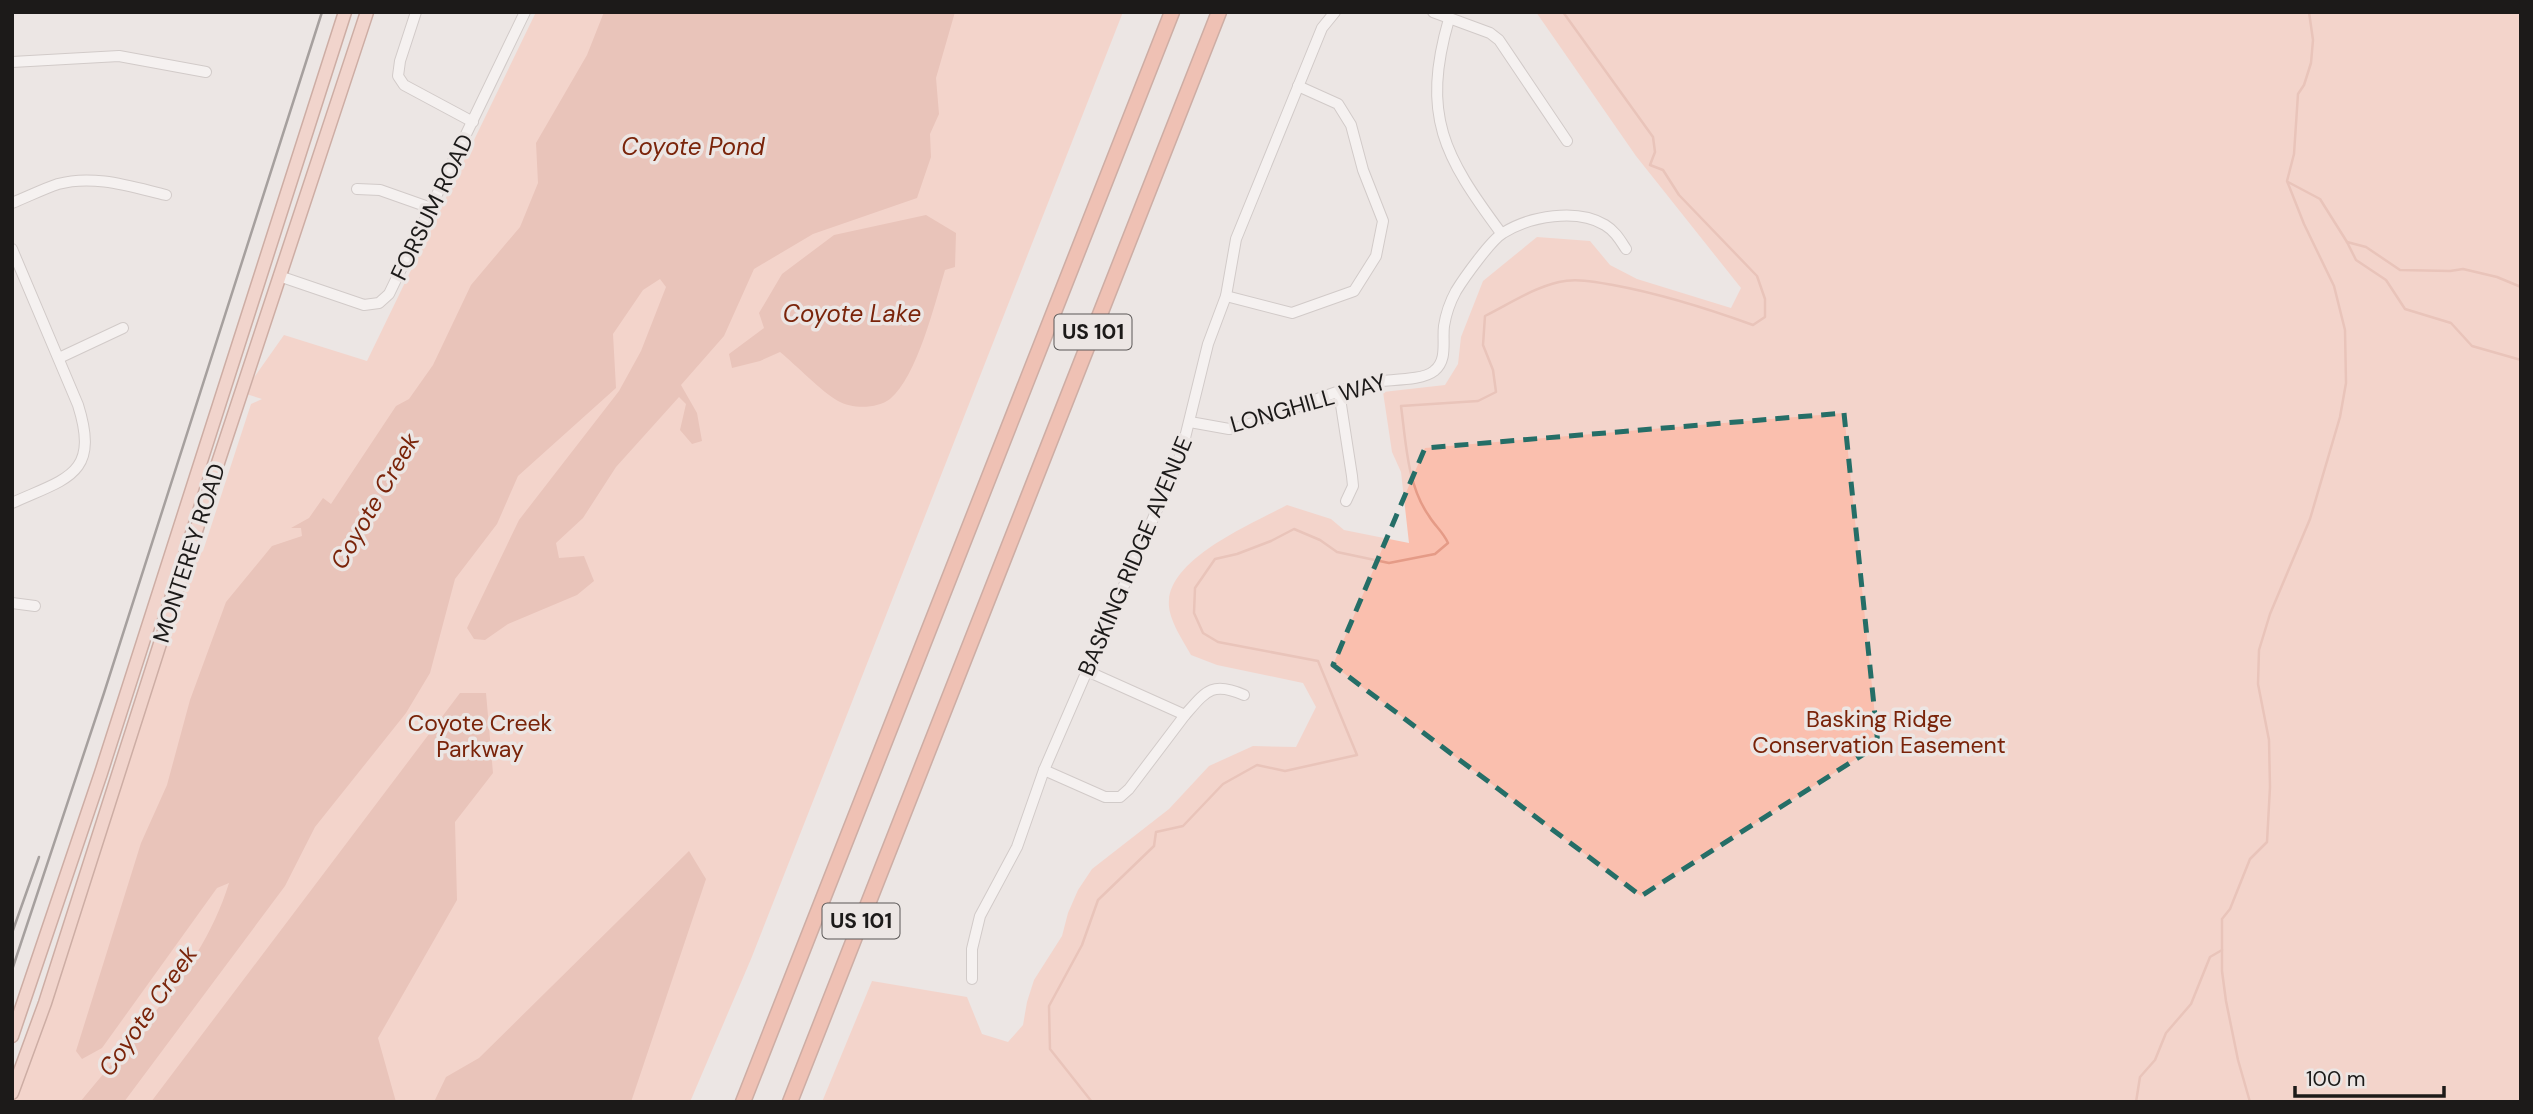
<svg xmlns="http://www.w3.org/2000/svg" width="2533" height="1114" font-family="'DM Sans',sans-serif">
	<style>
		.green { fill: #fabfae }
		.water { fill: #e59b87 }
		.lines { fill: none; stroke-linecap: round; stroke-linejoin: round }
		.stream { stroke: #e59b87; stroke-width: 2.5 }
		.minor-casing { stroke: #b0aaa8; stroke-width: 12 }
		.major-casing { stroke: #a66958; stroke-width: 15 }
		.highway-casing { stroke: #a66958; stroke-width: 17 }
		.minor { stroke: #fff; stroke-width: 10 }
		.major { stroke: #f7bfaf; stroke-width: 12 }
		.highway { stroke: #f1947a; stroke-width: 14 }
		.rail { stroke: #504d4b; stroke-width: 2.5 }
		.marked { fill: none; stroke: #256e67; stroke-width: 5; stroke-dasharray: 14 9; stroke-linejoin: round }
		.labels { text-anchor: middle; stroke-width: 7; stroke-linejoin: round; paint-order: stroke }
		.shield { fill: #ece6e4; stroke: #5a5756; stroke-width: 2 }
		.shield-label { font-size: 21px; font-weight: bold; fill: #1c1a19 }
		.street-label { font-size: 23px; fill: #1c1a19; stroke: #ece6e4 }
		.park-label { font-size: 23px; fill: #792309; stroke: #ece6e4 }
		.water-label { font-size: 24px; font-style: italic; fill: #7a240a; stroke: #ece6e4 }
	</style>
	<rect width="100%" height="100%" fill="#ece6e4"/>
	<!-- green -->
	<g class="green">
		<polygon points="536,12 1123,12 751,959 690,1102 13,1102 41,1023 186,566 203,551 251,404 262,399 243,393 284,335 367,361"/>
		<path d="M1536 12H2521V1102H822L872 981 967 997 982 1034 1008 1042 1023 1025 1027 1002 1034 980 1062 936 1068 913 1078 890 1092 869 1169 809 1209 766 1253 746 1296 747 1316 707 1303 683 1217 665 1191 655C1183 640 1167 618 1169 600 1172 557 1253 523 1287 505L1331 519 1344 530 1409 543 1401 472 1392 452 1383 392 1445 385 1458 364 1461 337 1483 281 1537 237 1590 241 1610 265 1637 279 1731 308 1741 288 1636 156Z"/>
	</g>
	<!-- water -->
	<g class="water">
		<path d="M604 12H955L936 78 939 114 930 134 931 157 917 198 813 234 754 269 724 336 681 385 697 413 702 441 692 444 680 430 686 404 679 397 616 467 583 518 556 543 559 558 584 556 594 581 577 595 508 624 485 640 474 639 467 628 519 520 619 391 641 351 666 287 660 279 643 290 613 334 616 388 518 476 497 524 455 579 430 673 406 713 315 827 285 886 124 1102H80C135 1034 203 968 229 883L217 888 102 1048 82 1059 76 1051 141 843 167 785 190 700 226 602 272 546 302 536 301 528H291L309 518 323 498 331 504 396 406 409 399 433 365 471 285 520 227 538 183 536 143 587 55Z"/>
		<path d="M926 215 956 233 955 267 945 270C935 303 917 377 890 399 877 409 852 409 838 401 822 392 796 365 780 352L760 361 732 368 729 354 764 328 759 313 782 274 834 235Z"/>
		<polygon points="460,693 486,693 493,773 455,822 457,900 378,1038 396,1102 151,1102"/>
		<polygon points="689,851 706,879 631,1102 434,1102 446,1077 479,1058"/>
	</g>
	<g class="lines">
		<!-- stream -->
		<g class="stream">
			<polyline points="2288,182 2320,199 2347,242 2356,260 2386,280 2405,309 2451,323 2472,346 2521,360"/>
			<polyline points="2347,242 2366,247 2400,270 2450,271 2463,269 2497,277 2521,287"/>
			<path d="M1092 1102 1050 1049 1049 1006 1082 945 1098 900 1154 846 1156 832 1183 826 1223 784 1257 765 1285 771 1357 755 1318 661 1218 642 1203 633 1194 613 1195 588 1215 559 1237 554 1271 541 1294 529 1320 540 1337 552 1389 563 1435 554 1448 543C1443 532 1435 526 1429 516 1407 485 1406 442 1401 406L1478 401 1496 392 1493 370 1483 345 1485 316C1509 304 1533 288 1559 282 1576 278 1596 282 1613 285 1662 294 1706 308 1753 325L1765 317V299L1757 276 1679 195 1663 170 1650 165 1655 152 1653 137 1563 12"/>
			<polyline points="2136,1102 2140,1077 2155,1060 2166,1033 2191,1004 2210,957 2222,950"/>
			<polyline points="2250,1102 2238,1060 2226,1001 2222,971 2222,919 2230,909 2250,859 2267,842 2270,787 2269,740 2258,684 2259,650 2270,614 2310,519 2340,417 2346,383 2345,330 2334,286 2304,224 2287,181 2294,154 2298,94 2304,85 2311,63 2313,40 2309,12"/>
		</g>
		<!-- minor casing -->
		<g class="minor-casing">
			<g id="minor">
				<polyline points="416,12 400,61 398,76 404,85 473,122"/>
				<polyline points="1433,12 1490,33 1499,40 1567,141"/>
				<path d="M1449 19C1421 116 1444 156 1501 233"/>
				<polyline points="12,62 119,56 206,72"/>
				<polyline points="357,189 380,190 431,208"/>
				<path d="M12 203C27 197 43 189 58 184 94 174 132 187 166 195"/>
				<path d="M12 249 78 405C100 475 67 478 12 503"/>
				<polyline points="279,276 364,305 379,303 389,294 525,12"/>
				<polyline points="1226,296 1292,313 1354,291 1376,256 1383,221 1363,170 1351,125 1338,104 1298,86"/>
				<polyline points="59,358 123,328"/>
				<polyline points="1339,392 1352,476 1353,486 1346,501"/>
				<path d="M1190 422 1229 429 1236 428C1282 416 1325 392 1372 382 1389 379 1422 381 1434 371 1448 360 1442 341 1444 326 1446 313 1450 302 1456 291 1464 278 1491 240 1503 233 1530 216 1577 208 1605 225 1615 231 1620 240 1626 249"/>
				<polyline points="12,603 35,606"/>
				<path d="M1185 715C1206 691 1212 681 1244 695"/>
				<polyline points="1044,770 1105,797 1120,797 1129,789 1185,715 1087,671"/>
				<polyline points="972,979 972,949 980,916 1017,847 1044,770 1181,454 1208,344 1226,296 1236,239 1322,28 1335,12"/>
			</g>
		</g>
		<!-- major casing -->
		<g class="major-casing">
			<g id="major">
				<polyline points="12,1036 101,773 345,12"/>
				<polyline points="12,1093 45,1003 214,475 367,12"/>
			</g>
		</g>
		<!-- highway casing -->
		<g class="highway-casing">
			<g id="highway">
				<polyline points="743,1102 1172,12"/>
				<polyline points="790,1102 1219,12"/>
			</g>
		</g>
		<!-- minor -->
		<use href="#minor" class="minor"/>
		<!-- major -->
		<use href="#major" class="major"/>
		<!-- highway -->
		<use href="#highway" class="highway"/>
		<!-- rail -->
		<g class="rail">
			<polyline points="12,933 39,857"/>
			<polyline points="12,970 104,693 322,12"/>
		</g>
	</g>
	<!-- marked area -->
	<path d="M0 0H2533V1114H0ZM1844 413 1878 745 1641 896 1333 665 1425 448Z" fill="#ece6e4" fill-opacity=".55" fill-rule="evenodd"/>
	<path class="marked" d="M1844 413 1878 745 1641 896 1333 665 1425 448Z"/>
	<g class="labels">
		<!-- shield labels -->
		<g class="shield">
			<rect x="1054.5" y="314.5" width="77" height="35" rx="5"/>
			<rect x="822.5" y="903.5" width="77" height="35" rx="5"/>
		</g>
		<g class="shield-label">
			<text x="1093" y="339">US 101</text>
			<text x="861" y="928">US 101</text>
		</g>
		<!-- street labels -->
		<g class="street-label">
			<text transform="translate(432 207) rotate(-64)" y="8">FORSUM ROAD</text>
			<text transform="translate(1308 403) rotate(-16)" y="8">LONGHILL WAY</text>
			<text transform="translate(189 553) rotate(-72)" y="8">MONTEREY ROAD</text>
			<text transform="translate(1135 556) rotate(-67)" y="8">BASKING RIDGE AVENUE</text>
		</g>
		<!-- park labels -->
		<g class="park-label">
			<text x="1879" y="727">Basking Ridge<tspan x="1879" dy="26">Conservation Easement</tspan></text>
			<text x="480" y="731">Coyote Creek<tspan x="480" dy="26">Parkway</tspan></text>
		</g>
		<!-- water labels -->
		<g class="water-label">
			<text x="693" y="155">Coyote Pond</text>
			<text x="852" y="322">Coyote Lake</text>
			<text transform="translate(375 501) rotate(-60)" y="8">Coyote Creek</text>
			<text transform="translate(148 1011) rotate(-55)" y="8">Coyote Creek</text>
		</g>
	</g>
	<!-- border -->
	<rect width="2533" height="1114" fill="none" stroke="#1c1a19" stroke-width="28"/>
	<!-- scale -->
	<path d="M2295 1086v10h149v-10" fill="none" stroke="#1c1a19" stroke-width="3.5"/>
	<text x="2306" y="1086" font-size="21" fill="#1c1a19" stroke="#ece6e4" stroke-width="5" paint-order="stroke">100 m</text>
</svg>
